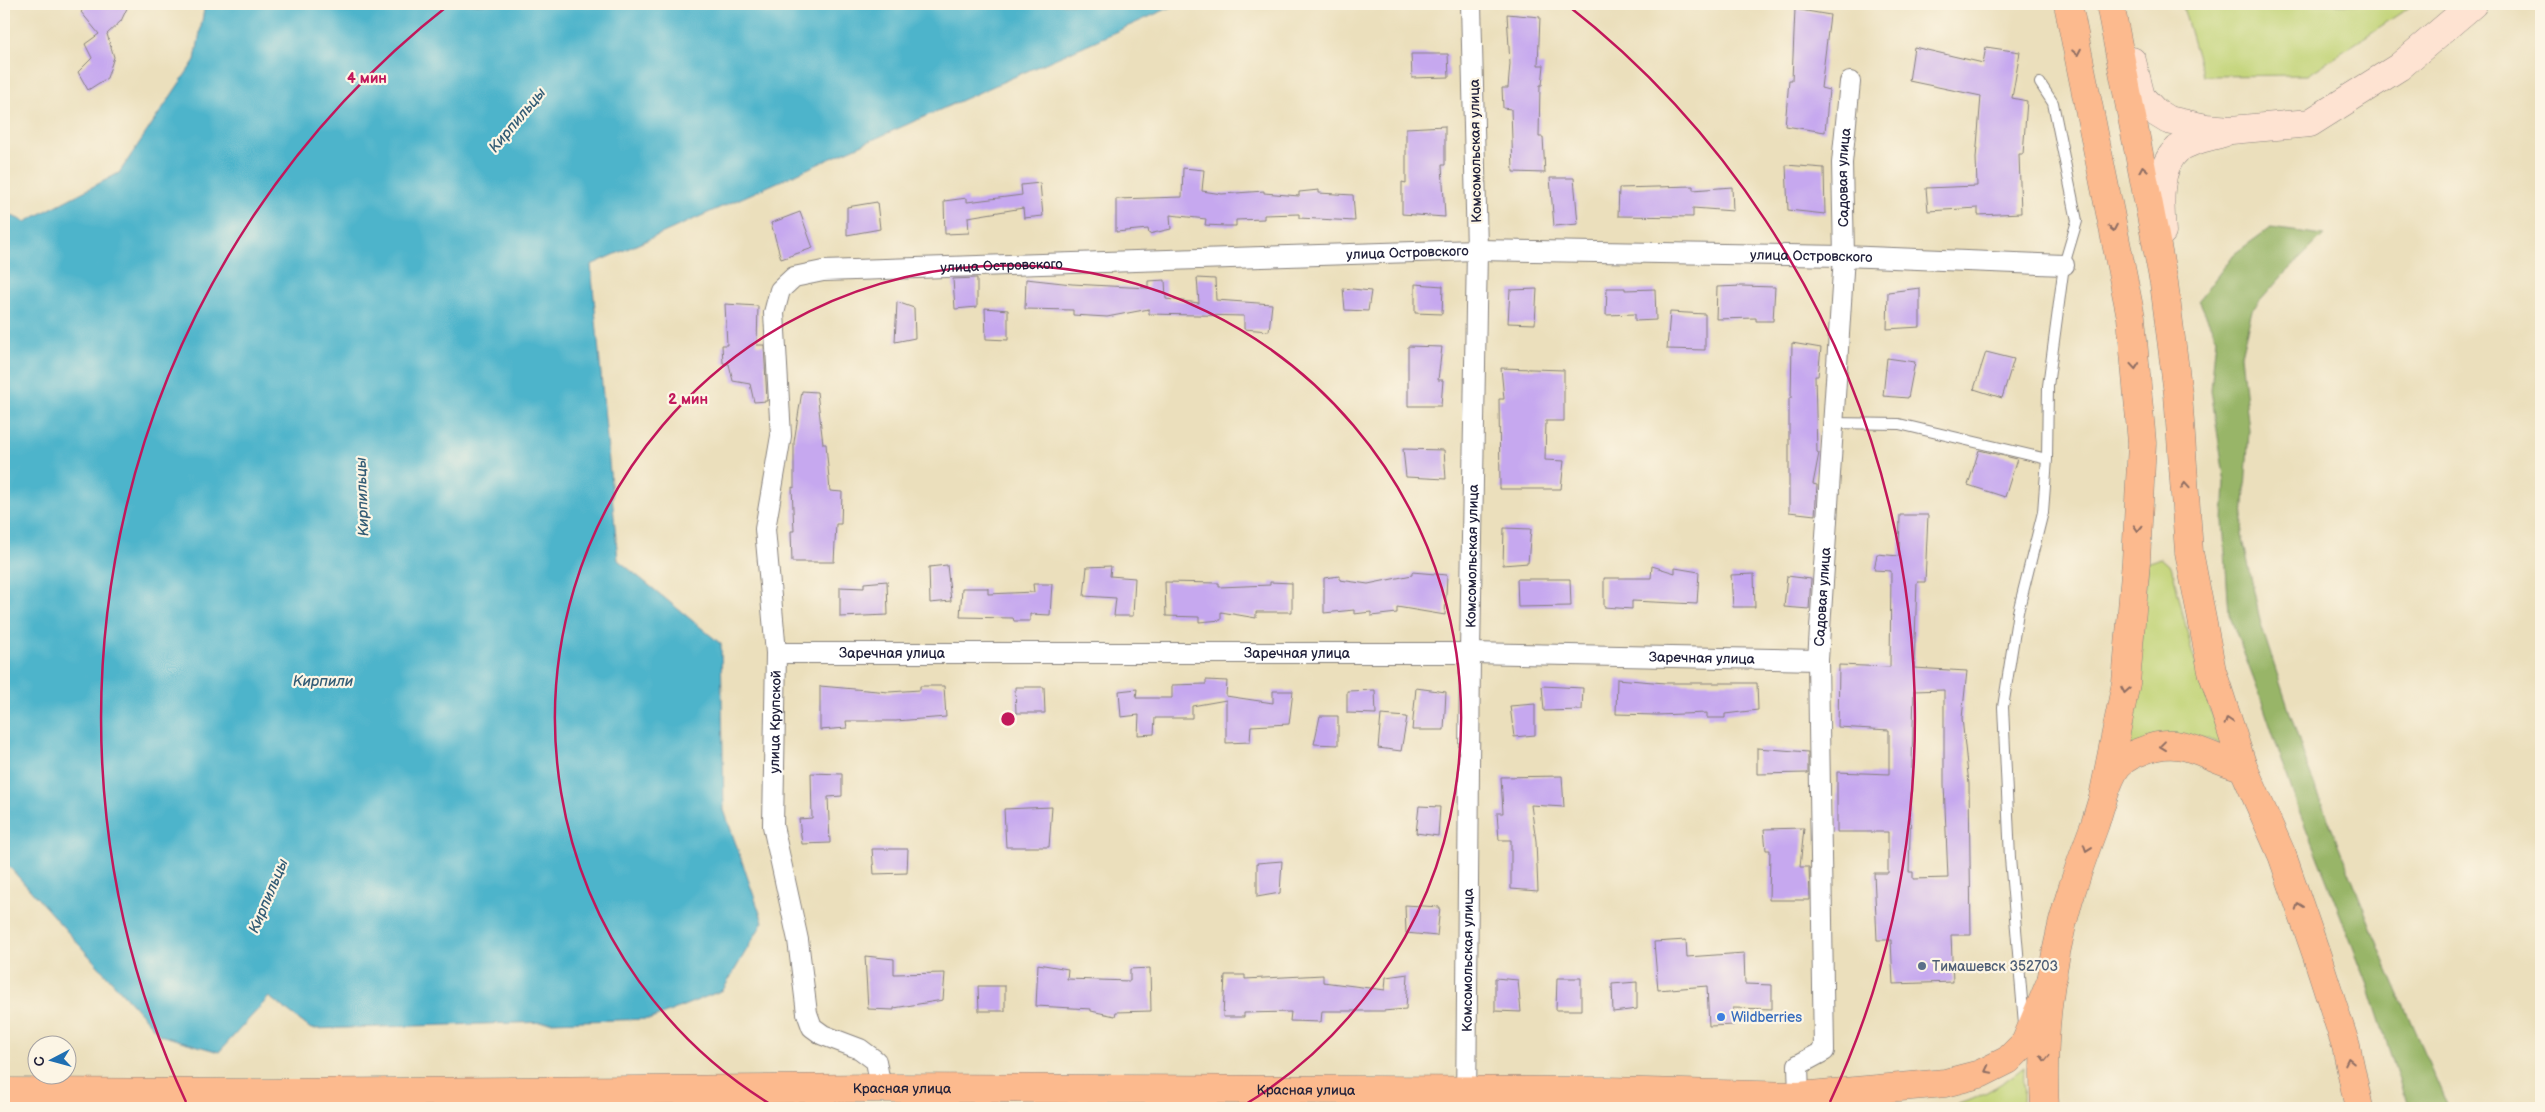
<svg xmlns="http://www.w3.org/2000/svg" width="2545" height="1112" font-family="'Balsamiq Sans',sans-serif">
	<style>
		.green { fill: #c1d376; stroke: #727a58 }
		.forest { fill: #98b567; stroke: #5d6c51 }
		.water { fill: #4db4cb; stroke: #386b83 }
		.building { fill: #c6a8ef; fill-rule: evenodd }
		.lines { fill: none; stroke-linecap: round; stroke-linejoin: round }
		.service-casing { stroke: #86807c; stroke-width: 12 }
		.minor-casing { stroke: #86807c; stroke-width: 22 }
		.secondary-casing { stroke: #86807c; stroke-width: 29 }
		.primary-casing { stroke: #86807c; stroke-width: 29 }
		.service { stroke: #fff; stroke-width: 10 }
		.minor { stroke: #fff; stroke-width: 20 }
		.secondary { stroke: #fee3d2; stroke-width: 28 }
		.primary { stroke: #fcba8e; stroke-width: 28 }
		.oneway { stroke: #8f6e64 }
		.ring { fill: none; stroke: #c2185b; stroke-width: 2.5 }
		.service-dot { fill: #5c6f8a; stroke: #fcf5e5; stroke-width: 2 }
		.shop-dot { fill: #3f7fe0; stroke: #fcf5e5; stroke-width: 2 }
		.labels { text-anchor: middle; stroke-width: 4.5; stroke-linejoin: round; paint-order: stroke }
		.street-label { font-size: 14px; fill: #22223b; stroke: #fcf5e5 }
		.service-label { font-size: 14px; fill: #4e5e75; stroke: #fcf5e5; text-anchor: start }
		.shop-label { font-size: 14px; fill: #366cbe; stroke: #fcf5e5; text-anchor: start }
		.water-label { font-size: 15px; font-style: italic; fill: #335c75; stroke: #fcf5e5 }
		.centre { fill: #c2185b; stroke: #fcf5e5; stroke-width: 2.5 }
		.ring-label { font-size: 15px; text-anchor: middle; font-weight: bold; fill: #c2185b; stroke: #fcf5e5; stroke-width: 4.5; stroke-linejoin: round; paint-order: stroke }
	</style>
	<rect width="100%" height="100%" fill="#fcf5e5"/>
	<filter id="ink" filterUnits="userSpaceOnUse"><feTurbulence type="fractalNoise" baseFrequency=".02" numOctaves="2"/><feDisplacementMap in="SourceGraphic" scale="10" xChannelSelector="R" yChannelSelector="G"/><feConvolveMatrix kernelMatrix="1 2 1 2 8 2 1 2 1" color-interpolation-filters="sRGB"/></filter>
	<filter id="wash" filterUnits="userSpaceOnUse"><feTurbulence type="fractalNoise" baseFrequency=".0096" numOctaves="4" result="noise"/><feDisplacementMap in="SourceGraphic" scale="20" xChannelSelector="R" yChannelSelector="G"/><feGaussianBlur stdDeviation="1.12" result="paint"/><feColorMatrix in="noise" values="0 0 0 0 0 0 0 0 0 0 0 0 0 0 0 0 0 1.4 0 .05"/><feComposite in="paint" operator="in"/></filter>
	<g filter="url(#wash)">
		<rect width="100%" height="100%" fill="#ebdfbc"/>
		<!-- green -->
		<g class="green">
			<polygon points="2182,4 2414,4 2308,75 2203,76"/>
			<polygon points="2161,558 2169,565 2174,576 2192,652 2223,747 2209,739 2195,737 2127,752 2139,660 2147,563"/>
			<path d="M2024 1067 2023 1108H1945C1976 1100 1999 1087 2024 1067Z"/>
		</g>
		<!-- forest -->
		<polygon class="forest" points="2270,228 2324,235 2284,274 2252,310 2241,355 2249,431 2242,534 2261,625 2309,771 2386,965 2448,1108 2408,1108 2368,985 2298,808 2260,696 2229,614 2223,521 2225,483 2211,390 2216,337 2199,300 2234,254"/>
		<!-- water -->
		<polygon class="water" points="205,4 1178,4 591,265 618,560 721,644 724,810 763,922 723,990 651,1019 311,1029 269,997 219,1052 160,1035 4,861 4,212 25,222 119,173 195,60"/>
		<g id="blocks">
			<!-- building -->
			<g class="building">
				<polygon points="88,4 129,4 121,21 107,34 114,57 107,78 88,90 78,72 92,58 85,44 99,34 81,12"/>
				<polygon points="1795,9 1830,15 1821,88 1829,90 1825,132 1785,126 1789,80 1792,80"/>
				<polygon points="1507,14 1540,17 1538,65 1544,65 1542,85 1540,85 1539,137 1543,137 1545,173 1513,172 1511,109 1503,108 1502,88 1508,88 1510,64"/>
				<polygon points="1914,47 1983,63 1986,47 2020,52 2012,98 2027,101 2023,154 2019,154 2021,213 1978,215 1978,208 1928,211 1926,188 1977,186 1976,158 1981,96 1909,81"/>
				<polygon points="1411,54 1448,54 1449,77 1412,78"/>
				<polygon points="1445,126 1445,165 1442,165 1445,217 1402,214 1402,182 1406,183 1406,128"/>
				<polygon points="1786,165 1824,168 1825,214 1788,210"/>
				<polygon points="1183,168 1204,170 1202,191 1222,194 1264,191 1264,193 1299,196 1299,192 1319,190 1319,193 1353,195 1355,221 1299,218 1299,214 1264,215 1264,219 1236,220 1236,226 1226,226 1205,225 1206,219 1170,215 1171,229 1149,234 1148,229 1116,232 1116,199 1182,197"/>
				<polygon points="1550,178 1574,178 1578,224 1554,226"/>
				<polygon points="1040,183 1043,216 1024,218 1023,208 968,217 969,233 945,234 944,201 967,198 967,202 1022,195 1021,185"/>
				<polygon points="1693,186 1693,190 1732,187 1733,211 1693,208 1693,217 1618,216 1619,188"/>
				<polygon points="877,202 880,229 847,235 847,207"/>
				<polygon points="800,212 813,248 781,259 771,223"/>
				<polygon points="977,278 977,307 955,309 953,279"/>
				<polygon points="1197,278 1215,279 1216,300 1272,304 1269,331 1244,329 1244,316 1149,314 1149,309 1107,317 1073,315 1073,310 1025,309 1026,279 1072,284 1148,288 1148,281 1165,280 1166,299 1199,303"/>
				<polygon points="1415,284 1443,286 1442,314 1415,313"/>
				<polygon points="1742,286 1775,287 1773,321 1756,321 1756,318 1716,319 1717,287"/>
				<polygon points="1343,288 1371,291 1368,311 1345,310"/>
				<polygon points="1607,288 1625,288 1625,290 1655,289 1656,320 1635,321 1635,314 1606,315"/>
				<polygon points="1920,288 1920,327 1887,329 1888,292"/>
				<polygon points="1537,289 1535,324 1508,323 1510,290"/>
				<polygon points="897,302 914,308 915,338 895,342"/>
				<polygon points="725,304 758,306 757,345 764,345 767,401 754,402 750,384 733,381 729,364 723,363 722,345 727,345"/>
				<polygon points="985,308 1008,310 1008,340 986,339"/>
				<polygon points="1670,312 1705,314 1705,350 1667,349"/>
				<polygon points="1792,343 1821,348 1818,376 1815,376 1817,452 1819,453 1813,484 1817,485 1815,515 1789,512 1789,398 1791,398"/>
				<polygon points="1408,346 1442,347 1438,380 1443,380 1441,406 1408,406"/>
				<polygon points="1986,352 2014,359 2002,398 1974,389"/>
				<polygon points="1887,358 1915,362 1908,398 1883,396"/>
				<polygon points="1501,368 1564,370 1564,421 1546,421 1545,460 1564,461 1561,489 1500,489 1499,399 1504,399"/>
				<polygon points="802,391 817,392 823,444 826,444 830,491 842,492 841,524 836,524 834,562 792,562 791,531 794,531 792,487 794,488 794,442"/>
				<polygon points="1403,449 1444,450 1446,479 1406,477"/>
				<polygon points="1979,450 2017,459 2005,497 1968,485"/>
				<path d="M1900 515H1928L1925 582H1917L1914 668 1967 671 1962 718 1969 784 1971 935H1951L1953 982 1893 984 1891 940H1877L1874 873H1888V832H1837V772L1889 774V730L1838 727 1839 665 1890 667 1891 571 1874 570 1877 554 1899 556ZM1944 690V784L1948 878 1913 879V872H1909L1914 691Z"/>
				<polygon points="1504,528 1531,529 1528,563 1503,565"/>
				<polygon points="947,565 951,601 930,603 929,567"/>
				<polygon points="1111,566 1110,576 1135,578 1133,616 1114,616 1116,598 1084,596 1087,567"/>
				<polygon points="1652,566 1675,573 1675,568 1699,572 1697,604 1632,601 1632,609 1604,607 1604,578 1651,578"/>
				<polygon points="1412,572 1447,575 1445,615 1397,607 1397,613 1371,616 1371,612 1354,614 1354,610 1324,613 1324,578 1340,576 1340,580 1368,584 1412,575"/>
				<polygon points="1754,574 1755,607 1733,607 1731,575"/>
				<polygon points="1787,576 1811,579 1809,609 1784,607"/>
				<polygon points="1517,579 1570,579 1571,606 1518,607"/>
				<polygon points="887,581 888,615 840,617 840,587 864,588 864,583"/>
				<polygon points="1165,582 1219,583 1219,587 1270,585 1270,582 1292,583 1292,612 1256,612 1256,618 1221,612 1221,620 1199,622 1199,617 1166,616"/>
				<polygon points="1033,584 1052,584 1050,615 1030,614 1030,621 1014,621 1013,618 960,617 962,588 988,588 988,594 1034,592"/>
				<polygon points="1617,679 1665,683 1757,683 1758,710 1725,714 1725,718 1707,718 1707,713 1657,715 1616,714"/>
				<polygon points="1206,680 1227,681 1226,696 1273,703 1273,691 1293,691 1289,724 1251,726 1250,742 1226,743 1226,700 1192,706 1192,718 1155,718 1154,734 1138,735 1139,715 1121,717 1119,691 1137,689 1136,698 1172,698 1172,685 1206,684"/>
				<polygon points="820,686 889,692 920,690 920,686 944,686 946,717 896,721 846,721 847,728 820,730"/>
				<polygon points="1542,686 1583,688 1582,710 1544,711"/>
				<polygon points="1015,687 1044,687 1045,713 1016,713"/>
				<polygon points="1416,688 1446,692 1444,730 1412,730"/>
				<polygon points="1375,690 1376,714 1347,713 1347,691"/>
				<polygon points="1535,704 1535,735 1514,737 1510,706"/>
				<polygon points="1381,715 1407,717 1401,751 1378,748"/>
				<polygon points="1320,716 1338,716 1338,745 1314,744"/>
				<polygon points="1757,748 1808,752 1808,773 1757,774"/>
				<polygon points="811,773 842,774 842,796 828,797 830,843 802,844 799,819 812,818"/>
				<polygon points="1562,776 1564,807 1531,805 1536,841 1538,891 1511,889 1511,840 1499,840 1497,813 1503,813 1501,777"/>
				<polygon points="1419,806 1440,807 1438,836 1416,833"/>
				<polygon points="1052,807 1049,847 1006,847 1004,809"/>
				<polygon points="1804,828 1800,867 1809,867 1810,900 1769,900 1770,850 1766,850 1764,829"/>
				<polygon points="872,849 908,849 907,873 874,874"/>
				<polygon points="1282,861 1280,893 1257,897 1257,863"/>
				<polygon points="1405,905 1440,907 1437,936 1406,933"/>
				<polygon points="1686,940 1687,957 1744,953 1745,984 1772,985 1772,1009 1733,1008 1734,1025 1709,1026 1707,986 1658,990 1654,942"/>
				<polygon points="865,956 894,959 894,974 945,973 943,1000 894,1008 894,1010 868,1009"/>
				<polygon points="1038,964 1068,969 1067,979 1130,981 1130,969 1150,968 1151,1011 1116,1012 1115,1016 1091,1011 1091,1009 1036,1006"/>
				<polygon points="1408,974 1406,1009 1383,1011 1322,1011 1321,1022 1290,1021 1291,1012 1244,1013 1244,1017 1223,1017 1225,975 1245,975 1245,979 1323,975 1323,982 1385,990 1386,977"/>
				<polygon points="1495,978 1518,980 1521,1012 1495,1011"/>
				<polygon points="1557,978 1581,978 1581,1010 1556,1010"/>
				<polygon points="1637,982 1637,1009 1613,1012 1612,984"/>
				<polygon points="978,986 1005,986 1005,1011 979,1011"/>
			</g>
		</g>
	</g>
	<g filter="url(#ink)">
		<use href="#blocks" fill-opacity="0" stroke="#86807c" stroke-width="1"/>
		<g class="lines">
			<!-- service casing -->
			<g class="service-casing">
				<g id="service">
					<polyline points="1831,423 1899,424 2047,459"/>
					<polyline points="2024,1024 2010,858 2003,707 2018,612 2043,512 2047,459 2048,386 2064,265 2077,221 2053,103 2040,83"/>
				</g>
			</g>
			<!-- minor casing -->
			<g class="minor-casing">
				<g id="minor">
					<path id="s1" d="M776 653H1470L1818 660"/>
					<path id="s2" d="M881 1088 876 1061 860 1049 823 1035 812 1027 807 1013 798 940 773 826 776 653 765 529 781 436 774 313 780 290 794 277 823 271 1477 250 1844 256 2064 265"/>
					<path id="s3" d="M1799 1096 1798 1065 1824 1051 1818 660 1844 256 1842 163 1850 82"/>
					<path id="s4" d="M1466 1108 1470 653 1477 250 1471 4"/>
				</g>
			</g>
			<!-- secondary casing -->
			<g class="secondary-casing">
				<g id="secondary">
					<polyline points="2132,61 2141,97 2155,112 2168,120 2206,128 2231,130 2310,123 2399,67 2473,4"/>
					<path d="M2162 232C2160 206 2156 168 2178 149 2190 140 2209 137 2223 133"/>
				</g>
			</g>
			<!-- primary casing -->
			<g class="primary-casing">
				<g id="primary">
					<polyline points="2068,4 2131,317 2142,443 2136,561 2126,683 2102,802"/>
					<polyline points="2110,4 2164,283 2178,394 2189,552 2212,671 2243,767 2282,855 2317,956 2346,1046 2359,1108"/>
					<path id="s5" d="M4 1092 268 1093 881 1088 1608 1091 1799 1096 1945 1083 1980 1074 2008 1060 2025 1043 2053 976"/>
					<path d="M2045 1108C2041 1039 2050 965 2069 899 2077 873 2086 848 2095 824 2100 808 2108 776 2119 764 2124 759 2135 753 2142 751 2184 733 2206 759 2243 767"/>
				</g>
			</g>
			<!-- service -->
			<use href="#service" class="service"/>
			<!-- minor -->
			<use href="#minor" class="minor"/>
			<!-- secondary -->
			<use href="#secondary" class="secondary"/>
			<!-- primary -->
			<use href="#primary" class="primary"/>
		</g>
		<!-- one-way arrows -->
		<defs><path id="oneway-chevron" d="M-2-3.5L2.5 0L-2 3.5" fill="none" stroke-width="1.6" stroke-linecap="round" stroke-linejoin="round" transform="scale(1.25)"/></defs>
		<g class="oneway">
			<use href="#oneway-chevron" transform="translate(2077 52) rotate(79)"/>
			<use href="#oneway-chevron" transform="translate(2143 169) rotate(-100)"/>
			<use href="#oneway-chevron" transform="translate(2113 228) rotate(79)"/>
			<use href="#oneway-chevron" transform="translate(2135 366) rotate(85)"/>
			<use href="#oneway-chevron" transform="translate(2185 486) rotate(-94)"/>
			<use href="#oneway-chevron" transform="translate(2138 528) rotate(93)"/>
			<use href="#oneway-chevron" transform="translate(2125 690) rotate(100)"/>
			<use href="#oneway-chevron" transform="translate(2228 721) rotate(-108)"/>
			<use href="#oneway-chevron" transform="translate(2163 746) rotate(173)"/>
			<use href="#oneway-chevron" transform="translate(2087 848) rotate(109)"/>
			<use href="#oneway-chevron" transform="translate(2299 906) rotate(-109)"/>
			<use href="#oneway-chevron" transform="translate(2045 1058) rotate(92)"/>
			<use href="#oneway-chevron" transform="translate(2349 1061) rotate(-102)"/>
			<use href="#oneway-chevron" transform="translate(1988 1070) rotate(153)"/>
		</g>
	</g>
	<!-- distance rings -->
	<g class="ring">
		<path d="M775 1107A453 453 0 1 1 1241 1107"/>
		<path d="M186 1102A907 907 0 0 1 450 4M1566 4A907 907 0 0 1 1830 1102"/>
	</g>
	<!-- markers -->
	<circle class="service-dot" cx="1922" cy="966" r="5"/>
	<circle class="shop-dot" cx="1721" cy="1017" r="5"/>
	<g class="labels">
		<!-- street labels -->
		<g class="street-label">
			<text transform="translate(1475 151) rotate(-91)" y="5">Комсомольская улица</text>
			<text dy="5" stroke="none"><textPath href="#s3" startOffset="935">Садовая улица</textPath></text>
			<text dy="5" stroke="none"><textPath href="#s2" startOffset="1478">улица Островского</textPath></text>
			<text dy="5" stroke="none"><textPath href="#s2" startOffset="1882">улица Островского</textPath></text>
			<text dy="5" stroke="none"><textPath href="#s2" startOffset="1072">улица Островского</textPath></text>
			<text dy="5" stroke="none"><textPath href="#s4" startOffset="552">Комсомольская улица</textPath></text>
			<text dy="5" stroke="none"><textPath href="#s3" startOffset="515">Садовая улица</textPath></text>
			<text dy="5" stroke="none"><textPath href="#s1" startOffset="116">Заречная улица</textPath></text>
			<text dy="5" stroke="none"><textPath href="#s1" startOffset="521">Заречная улица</textPath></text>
			<text dy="5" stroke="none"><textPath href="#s1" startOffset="926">Заречная улица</textPath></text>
			<text dy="5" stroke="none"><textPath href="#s2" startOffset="410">улица Крупской</textPath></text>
			<text dy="5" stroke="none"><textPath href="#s4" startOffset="148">Комсомольская улица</textPath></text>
			<text dy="5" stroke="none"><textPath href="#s5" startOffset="898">Красная улица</textPath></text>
			<text dy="5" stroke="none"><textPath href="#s5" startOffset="1302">Красная улица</textPath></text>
		</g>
		<!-- service labels -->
		<g class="service-label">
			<text x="1932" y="971">Тимашевск 352703</text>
		</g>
		<!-- shop labels -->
		<g class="shop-label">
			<text x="1731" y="1022">Wildberries</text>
		</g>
		<!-- water labels -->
		<g class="water-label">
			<text transform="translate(517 120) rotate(-50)" y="5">Кирпильцы</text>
			<text transform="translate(362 497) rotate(-92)" y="5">Кирпильцы</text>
			<text x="323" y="686">Кирпили</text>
			<text transform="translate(268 896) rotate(-67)" y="5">Кирпильцы</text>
		</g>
	</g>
	<circle cx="1008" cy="719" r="8" class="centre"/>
	<g class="ring-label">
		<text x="367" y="83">4 мин</text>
		<text x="688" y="404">2 мин</text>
	</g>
	<!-- margin -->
	<rect width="2545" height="1112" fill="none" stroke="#fcf5e5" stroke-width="20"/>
	<!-- north arrow -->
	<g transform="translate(52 1060) rotate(264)"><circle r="24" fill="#fcf5e5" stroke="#a5a1a1"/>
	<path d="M0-4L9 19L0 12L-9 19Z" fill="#1f6fb2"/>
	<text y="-8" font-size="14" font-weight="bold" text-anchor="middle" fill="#22223b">С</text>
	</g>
</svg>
